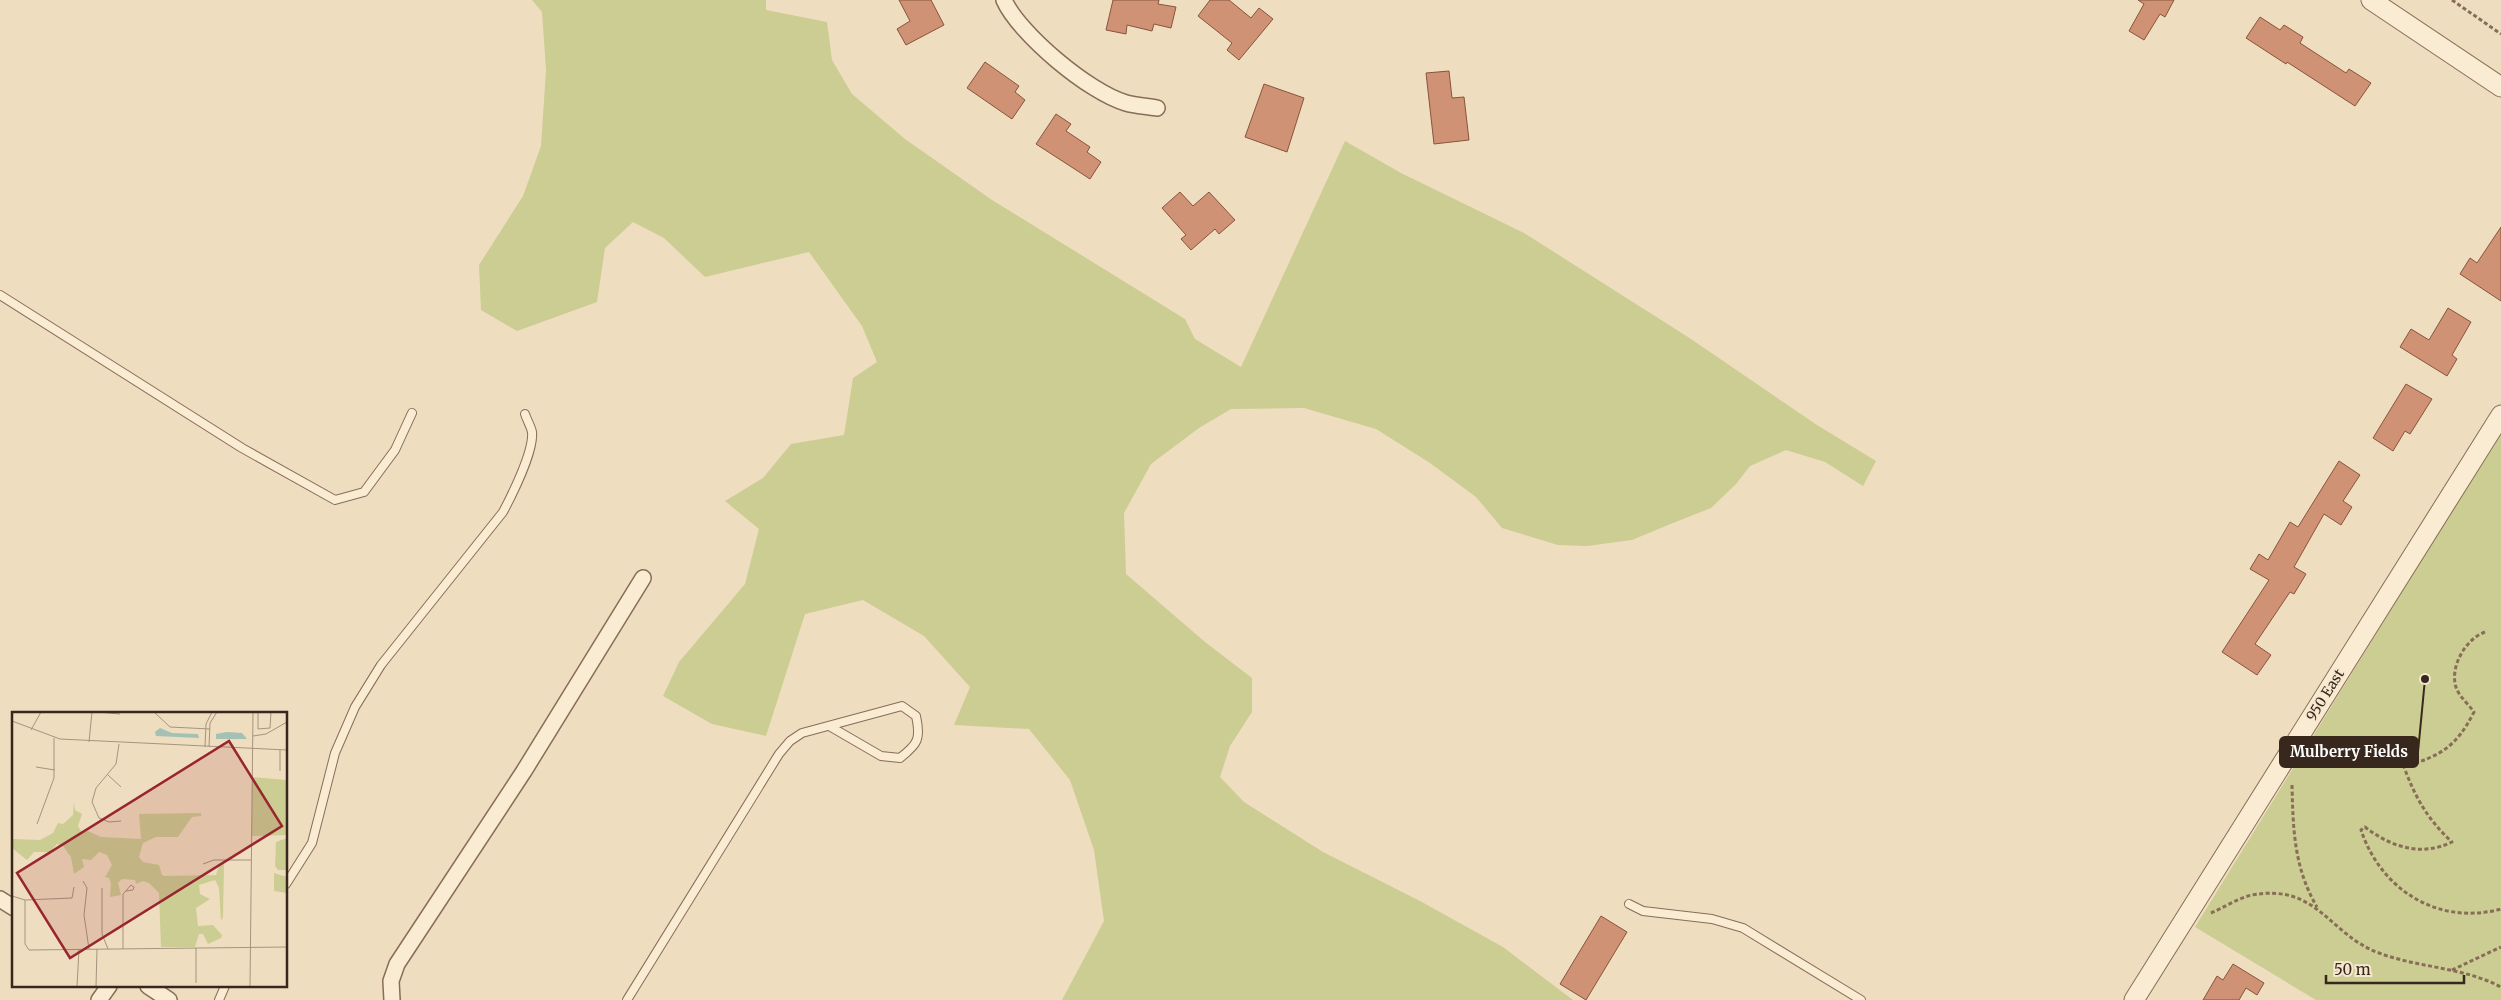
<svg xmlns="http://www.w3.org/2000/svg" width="2501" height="1000" font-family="Merriweather,serif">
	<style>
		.green { fill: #cbcd93 }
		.building { fill: #cf9274; stroke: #88543c }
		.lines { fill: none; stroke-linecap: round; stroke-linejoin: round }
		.service-casing { stroke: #886d57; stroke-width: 10 }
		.minor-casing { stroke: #886d57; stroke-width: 18 }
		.tertiary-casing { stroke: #886d57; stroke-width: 21 }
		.path { stroke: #886d57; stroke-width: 3; stroke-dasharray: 4 2.5; stroke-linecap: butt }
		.service { stroke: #faebd3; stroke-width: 8 }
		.minor { stroke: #faebd3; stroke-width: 15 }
		.tertiary { stroke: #faebd3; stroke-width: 19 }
		.labels { text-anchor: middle; stroke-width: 4; stroke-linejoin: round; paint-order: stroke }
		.street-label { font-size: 14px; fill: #37271c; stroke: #f6e8cf }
		.inset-road { fill: none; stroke: #a5947e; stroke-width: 1 }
		.view { fill: #99252f; fill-opacity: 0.15; stroke: #99252f; stroke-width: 2.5 }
		.inset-edge { fill: none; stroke: #37271c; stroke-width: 2.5 }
		.leader { fill: none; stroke: #37271c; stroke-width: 2 }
		.callout-dot { fill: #37271c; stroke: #f6e8cf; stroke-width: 2 }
		.callout { fill: #37271c; stroke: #37271c; stroke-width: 2 }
		.callout-label { font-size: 15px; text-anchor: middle; font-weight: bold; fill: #fff }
	</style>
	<rect width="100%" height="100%" fill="#efddbf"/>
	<!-- green -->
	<g class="green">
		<polygon points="532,0 766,0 766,10 827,22 832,60 852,94 905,139 992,200 1185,319 1195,339 1241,367 1345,141 1401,173 1524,233 1688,337 1817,425 1876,461 1863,486 1825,462 1786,450 1750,466 1736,484 1711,508 1673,523 1632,540 1587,546 1558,545 1502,528 1476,497 1430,463 1376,429 1304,408 1231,409 1199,428 1151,464 1124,513 1126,574 1205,642 1252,678 1252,712 1230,746 1220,777 1244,802 1323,852 1420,901 1503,947 1573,1000 1062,1000 1104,921 1094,850 1070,780 1029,729 954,725 970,687 924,636 863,600 805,614 766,736 712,724 663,696 679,662 745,584 759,529 725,501 763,478 791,444 844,435 853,378 877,362 862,326 809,252 705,277 664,238 633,222 605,248 597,302 517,331 481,310 479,265 523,196 541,146 546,70 542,12"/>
		<polygon points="2501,432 2501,1000 2316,1000 2195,927"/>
	</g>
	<!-- building -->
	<g class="building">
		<polygon points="899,0 931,0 944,25 906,45 897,29 910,21"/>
		<polygon points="1113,0 1159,0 1158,4 1176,7 1171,28 1154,24 1152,31 1127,25 1126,34 1106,30"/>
		<polygon points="1210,0 1229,0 1251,18 1259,8 1273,19 1239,60 1227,50 1232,43 1198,16"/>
		<polygon points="2138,0 2174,0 2165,17 2160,14 2144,40 2129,31 2144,4"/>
		<polygon points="2260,17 2280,30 2284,25 2303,37 2300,43 2346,73 2349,69 2371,83 2355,106 2287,62 2286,64 2246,38"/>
		<polygon points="985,62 1019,86 1015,92 1025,100 1012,119 967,88"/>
		<polygon points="1449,71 1452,98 1464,97 1469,140 1434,144 1426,73"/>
		<polygon points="1264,84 1304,98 1287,152 1245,137"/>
		<polygon points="1056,114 1071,124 1066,131 1090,147 1087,152 1101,162 1090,179 1036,144"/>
		<polygon points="1180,192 1193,206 1209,192 1235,220 1219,234 1215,229 1191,250 1181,239 1186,235 1162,208"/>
		<polygon points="2501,227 2501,301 2460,274 2470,258 2477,263"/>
		<polygon points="2448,308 2471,322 2452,355 2457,359 2447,376 2400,347 2411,329 2429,340"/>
		<polygon points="2406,384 2432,399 2410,434 2405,431 2393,451 2373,438"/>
		<polygon points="2339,461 2360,475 2343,501 2352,507 2341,525 2324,514 2294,567 2306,574 2294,594 2290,592 2255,644 2271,655 2257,675 2222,652 2269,580 2250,569 2259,554 2268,560 2290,522 2298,527"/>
		<polygon points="1601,916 1627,932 1586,1000 1560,984"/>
		<polygon points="2233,964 2264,983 2257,995 2246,988 2239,1000 2203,1000 2217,976 2223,980"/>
	</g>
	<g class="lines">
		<!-- service casing -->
		<g class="service-casing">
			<g id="service">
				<polyline points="0,295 242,448 335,500 364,492 395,450 412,413"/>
				<path d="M286 884 312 843 335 753 355 707 381 665 503 512C512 495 534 451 532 432 531 427 527 420 525 414"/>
				<polyline points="1629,904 1643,911 1712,919 1743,928 1861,1000"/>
				<polyline points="219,1000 225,986"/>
				<path d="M627 1000 779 754 790 741 802 733 902 706 916 716C921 739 918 744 900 758L881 756 831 727"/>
			</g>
		</g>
		<!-- minor casing -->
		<g class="minor-casing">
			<g id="minor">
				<path d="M1004 0C1019 34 1090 93 1126 103 1136 106 1147 106 1157 108"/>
				<polyline points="0,899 14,908"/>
				<polyline points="148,986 169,1000"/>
				<polyline points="99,1000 109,986"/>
				<polyline points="392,1000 391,981 397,964 524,771 643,578"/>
			</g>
		</g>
		<!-- tertiary casing -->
		<g class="tertiary-casing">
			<g id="tertiary">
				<polyline points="2371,0 2501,87"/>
				<polyline points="2134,1000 2501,415"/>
			</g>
		</g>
		<!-- path -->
		<g class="path">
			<polyline points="2452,0 2501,34"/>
			<path d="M2485 632C2465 639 2448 669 2457 690 2461 698 2469 705 2474 712 2456 747 2442 755 2404 767 2415 797 2428 820 2452 842 2421 857 2391 847 2365 827L2361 830C2381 890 2438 926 2501 909"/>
			<path d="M2292 785C2293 829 2294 868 2317 907"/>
			<path d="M2211 913C2223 908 2238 898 2252 895 2318 883 2329 935 2379 953 2419 968 2463 967 2501 987"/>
			<polyline points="2452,970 2501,947"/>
		</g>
		<!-- service -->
		<use href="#service" class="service"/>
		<!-- minor -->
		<use href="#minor" class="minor"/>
		<!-- tertiary -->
		<use href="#tertiary" class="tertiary"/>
	</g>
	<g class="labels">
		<!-- street labels -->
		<g class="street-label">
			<text transform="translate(2325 695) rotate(-58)" y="5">950 East</text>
		</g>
	</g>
	<!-- overview -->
	<g transform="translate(12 712)">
		<rect width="275" height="275" fill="#efddbf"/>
		<path d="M240 65 275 68V123L240 124ZM62 90 63 98 70 102 66 114 70 121 76 119 89 125 129 127 127 102 189 101V104L180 105 166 125H144L131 131 127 145 131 150 147 153 150 163 153 164 204 163 208 151H212L211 205 209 209 207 176 203 168 187 173 188 182 198 187 184 196 186 214 201 213 210 223 209 226 196 232 191 222H187L183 235H149L147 181 137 171 131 169 124 172 123 168 110 167 106 171 109 183 98 185 99 171 97 166 93 165 100 153 95 143 87 140 79 148 70 147 72 155 62 162 59 145 51 134 45 132 38 140H22L15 148 0 136V127L28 128 41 121 46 111 51 112 61 103ZM275 126V158H266L263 154 264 130ZM262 161 275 165V181L262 179Z" fill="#cbcd93"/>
		<path d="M148 16 160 21 186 22 187 26 144 24 143 20ZM215 20 230 21 235 27H204V22Z" fill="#a3c1b5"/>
		<path class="inset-road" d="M86 0 108 2M142 0 158 15 198 17M246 0V17L258 16M0 9 48 27 275 38M258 16 259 0M19 18 29 0M241 24 254 22 275 10M77 30 80 0M107 32 104 52 84 76 80 90 87 106 97 110 109 109M193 35 194 12 200 0M197 35 198 11 205 0M24 55 43 58M268 59V38M96 63 109 75M25 112 42 66V26M191 152 202 148H239M71 169 75 176 72 203 77 237M90 176V222L96 237M0 184 13 188V232L17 238 275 235M13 188 60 186 62 175M184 236V271M111 237V182L112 181 119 173 122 175 121 178 114 179M65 275 67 237M84 275 85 237M238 275 241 0"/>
		<path class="view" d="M217 29 270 114 58 246 5 161Z"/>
		<rect width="275" height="275" class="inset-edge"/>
	</g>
	<!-- callouts -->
	<path class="leader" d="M2425 679L2418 752"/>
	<circle class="callout-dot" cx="2425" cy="679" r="5"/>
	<rect class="callout" x="2280" y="737" width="138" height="30" rx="5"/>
	<g class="callout-label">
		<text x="2349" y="757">Mulberry Fields</text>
	</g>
	<!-- scale -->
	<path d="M2326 975v8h138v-8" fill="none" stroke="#37271c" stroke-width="2.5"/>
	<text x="2334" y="975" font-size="15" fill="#37271c" stroke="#f6e8cf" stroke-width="4" paint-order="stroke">50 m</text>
</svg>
